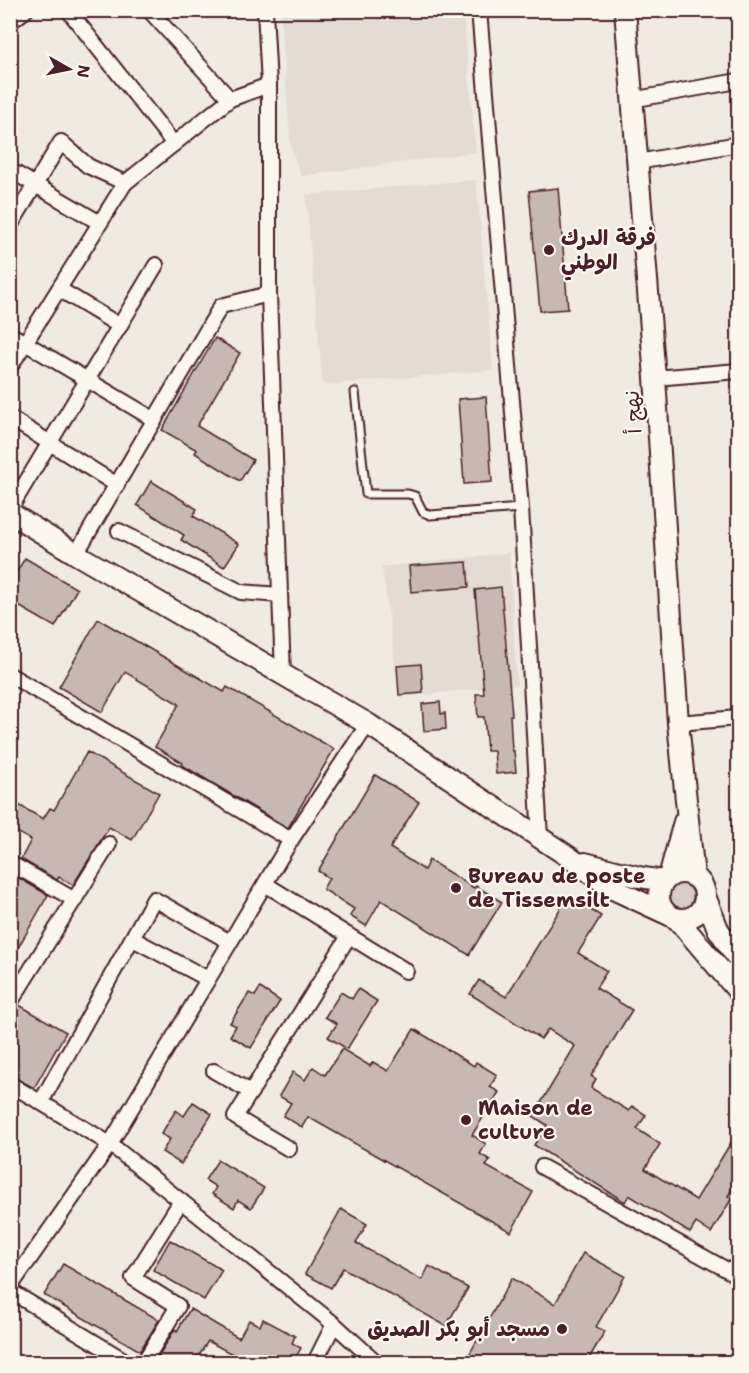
<svg xmlns="http://www.w3.org/2000/svg" width="749" height="1373" font-family="'Shantell Sans','Playpen Sans Arabic',sans-serif">
	<style>
		.built { fill: #e4dbd2 }
		.green { fill: #d8ccc6; stroke: #917678; stroke-width: 1.5 }
		.building { fill: #c8b8b3; stroke: #4a1f2b; stroke-width: 1.5 }
		.lines { fill: none; stroke-linecap: round; stroke-linejoin: round }
		.lane-casing { stroke: #4a1f2b; stroke-width: 11 }
		.street-casing { stroke: #4a1f2b; stroke-width: 18 }
		.secondary-casing { stroke: #4a1f2b; stroke-width: 24 }
		.lane { stroke: #fbf7ec; stroke-width: 7 }
		.street { stroke: #fbf7ec; stroke-width: 14 }
		.secondary { stroke: #fbf7ec; stroke-width: 20 }
		.poi-dot { fill: #4a1f2b; stroke: #fbf7ec; stroke-width: 2 }
		.labels { text-anchor: middle; stroke-width: 4.5; stroke-linejoin: round; paint-order: stroke }
		.poi-label { font-size: 21px; font-weight: bold; fill: #4a1f2b; stroke: #fbf7ec; text-anchor: start }
		.street-label { font-size: 21px; fill: #4a1f2b; stroke: #fbf7ec }
	</style>
	<rect width="100%" height="100%" fill="#f0eae0"/>
	<filter id="ink" filterUnits="userSpaceOnUse"><feTurbulence type="fractalNoise" baseFrequency=".0167" numOctaves="2"/><feDisplacementMap in="SourceGraphic" scale="12" xChannelSelector="R" yChannelSelector="G"/><feConvolveMatrix kernelMatrix="1 2 1 2 8 2 1 2 1" color-interpolation-filters="sRGB"/></filter>
	<g filter="url(#ink)">
		<!-- built -->
		<g class="built">
			<polygon points="280,11 463,11 476,152 301,176 291,147"/>
			<polygon points="476,180 493,370 323,385 306,195"/>
			<polygon points="509,553 517,685 400,697 382,567"/>
		</g>
		<!-- green -->
		<circle class="green" cx="680" cy="896" r="13"/>
		<!-- building -->
		<g class="building">
			<polygon points="558,188 568,309 540,311 529,191"/>
			<polygon points="215,338 240,353 197,426 253,460 240,481 195,453 197,450 162,430"/>
			<polygon points="486,397 492,482 464,484 458,399"/>
			<polygon points="151,481 197,509 193,516 239,544 224,567 181,540 184,535 137,505"/>
			<polygon points="25,558 77,589 55,627 10,601 10,583"/>
			<polygon points="467,562 469,587 411,592 409,566"/>
			<polygon points="501,587 512,715 510,715 512,751 514,751 516,772 496,774 494,751 487,751 484,717 478,717 476,694 484,694 475,590"/>
			<polygon points="98,619 224,692 227,687 334,749 288,828 182,765 183,763 155,747 179,704 125,672 102,712 59,687"/>
			<polygon points="421,664 423,693 399,695 397,666"/>
			<polygon points="440,702 441,714 445,713 446,729 424,731 422,704"/>
			<polygon points="87,752 159,793 132,840 109,827 73,885 59,877 57,880 21,859 31,840 10,828 10,800 43,819 50,808 54,810"/>
			<polygon points="375,775 419,802 390,848 424,870 429,860 474,888 476,886 502,902 469,955 381,900 366,926 350,916 354,909 323,889 329,878 318,871"/>
			<polygon points="12,874 48,895 10,962 10,877"/>
			<polygon points="568,896 601,916 578,953 607,971 596,988 632,1010 591,1076 596,1079 591,1088 629,1111 632,1106 646,1115 637,1129 660,1144 645,1169 696,1200 738,1131 738,1179 728,1196 732,1198 711,1233 696,1223 690,1233 629,1195 625,1202 534,1145 547,1125 533,1116 575,1046 548,1029 541,1039 470,994 479,980 506,997"/>
			<polygon points="260,988 280,1001 251,1048 230,1036 236,1026 230,1023 249,993 255,996"/>
			<polygon points="358,989 377,1001 347,1049 328,1037 337,1024 325,1017 341,992 352,999"/>
			<polygon points="19,1005 66,1032 34,1088 10,1075 10,1012 15,1011"/>
			<polygon points="414,1029 474,1066 476,1062 497,1075 490,1087 499,1092 472,1135 486,1144 480,1154 490,1160 486,1166 533,1192 511,1232 308,1117 302,1127 283,1116 291,1103 279,1096 293,1072 305,1080 313,1067 325,1075 342,1049 370,1066 373,1062 388,1071"/>
			<polygon points="193,1102 212,1114 181,1164 162,1152 170,1139 161,1134 176,1110 184,1116"/>
			<polygon points="218,1160 264,1188 251,1208 238,1200 234,1208 212,1194 216,1187 205,1180"/>
			<polygon points="341,1209 367,1224 356,1243 422,1280 429,1266 468,1288 446,1326 343,1268 331,1288 305,1274"/>
			<polygon points="170,1240 222,1270 204,1300 153,1270"/>
			<polygon points="583,1253 625,1276 596,1327 605,1331 587,1362 465,1362 512,1278 555,1304"/>
			<polygon points="63,1264 159,1320 140,1351 44,1295"/>
			<polygon points="190,1309 239,1338 249,1320 260,1326 263,1319 295,1336 292,1343 301,1348 293,1362 247,1362 208,1341 195,1362 160,1362 156,1360 175,1329 177,1331"/>
		</g>
		<g class="lines">
			<!-- lane casing -->
			<g class="lane-casing">
				<polyline id="lane" points="355,392 366,494 408,494 415,496 423,512 430,515 521,508"/>
			</g>
			<!-- street casing -->
			<g class="street-casing">
				<g id="street">
					<polyline points="68,10 174,144"/>
					<polyline points="149,10 230,99 269,85"/>
					<polyline points="265,10 269,85 269,294 283,675"/>
					<polyline points="479,10 521,508 540,838"/>
					<polyline points="10,22 26,10"/>
					<polyline points="631,100 738,81"/>
					<polyline points="638,162 738,144"/>
					<polyline points="10,170 100,223"/>
					<polyline points="10,226 61,142 88,166 125,183"/>
					<polyline points="59,289 120,326"/>
					<polyline points="10,334 155,420"/>
					<polyline points="10,367 125,183 230,99"/>
					<polyline points="655,378 738,371"/>
					<polyline points="10,418 117,485"/>
					<polyline points="10,509 156,265"/>
					<polyline points="119,531 241,592 280,595"/>
					<polyline points="76,554 221,306 269,294"/>
					<polyline points="10,675 291,840"/>
					<polyline points="678,723 738,718"/>
					<polyline points="10,863 75,900"/>
					<polyline points="265,884 406,971"/>
					<polyline points="133,939 208,979"/>
					<polyline points="10,1003 109,844"/>
					<polyline points="214,1071 251,1092"/>
					<polyline points="10,1084 110,1144 334,1324 376,1362"/>
					<polyline points="41,1102 154,899 230,942"/>
					<polyline points="289,1149 235,1117 349,936"/>
					<polyline points="542,1167 738,1276"/>
					<polyline points="10,1287 110,1144 291,840 368,724"/>
					<polyline points="10,1291 127,1362"/>
					<polyline points="144,1362 178,1306 133,1278 181,1201"/>
					<polyline points="315,1362 334,1324"/>
				</g>
			</g>
			<!-- secondary casing -->
			<g class="secondary-casing">
				<g id="secondary">
					<polyline points="625,10 655,378 678,723 694,877"/>
					<polyline points="10,513 76,554 368,724 569,857 611,888 665,913"/>
					<polyline points="585,863 639,877 664,881"/>
					<circle cx="682" cy="896" r="23"/>
					<polyline points="669,877 684,822"/>
					<polyline points="705,896 718,929 738,959"/>
					<polyline points="677,919 738,991"/>
				</g>
			</g>
			<!-- lane -->
			<use href="#lane" class="lane"/>
			<!-- street -->
			<use href="#street" class="street"/>
			<!-- secondary -->
			<use href="#secondary" class="secondary"/>
		</g>
	</g>
	<!-- markers -->
	<g class="poi-dot">
		<circle cx="549" cy="250" r="6"/>
		<circle cx="456" cy="888" r="6"/>
		<circle cx="466" cy="1120" r="6"/>
		<circle cx="562" cy="1329" r="6"/>
	</g>
	<g class="labels">
		<!-- poi labels -->
		<g class="poi-label">
			<text x="561" y="245">فرقة الدرك<tspan x="561" dy="24">الوطني</tspan></text>
			<text x="468" y="883">Bureau de poste<tspan x="468" dy="24">de Tissemsilt</tspan></text>
			<text x="478" y="1115">Maison de<tspan x="478" dy="24">culture</tspan></text>
			<text x="550" y="1336" text-anchor="end">مسجد أبو بكر الصديق</text>
		</g>
		<!-- street labels -->
		<g class="street-label">
			<text transform="translate(633 412) rotate(-94)" y="7">نهج أ</text>
		</g>
	</g>
	<!-- margin -->
	<rect width="749" height="1373" fill="none" stroke="#fbf7ec" stroke-width="36"/>
	<rect x="18" y="18" width="713" height="1337" fill="none" stroke="#4a1f2b" stroke-width="2" filter="url(#ink)"/>
	<!-- north arrow -->
	<g transform="translate(69 69) rotate(99)" stroke="#fbf7ec" stroke-width="4.5" paint-order="stroke">
	<path d="M0-4.5L10 22L0 15L-10 22Z" fill="#4a1f2b"/>
	<text y="-9" font-size="16" font-weight="bold" text-anchor="middle" fill="#4a1f2b">N</text>
	</g>
</svg>
